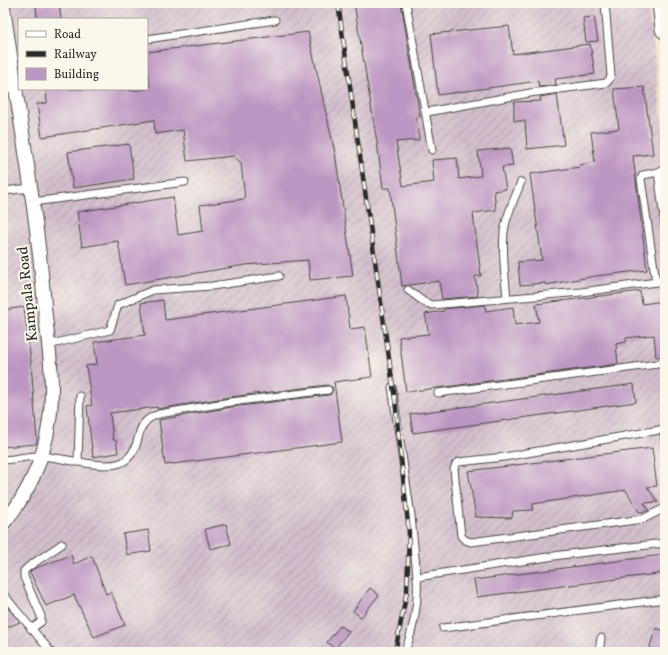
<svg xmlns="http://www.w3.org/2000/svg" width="668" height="655" font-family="Vollkorn,serif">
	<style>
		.industrial { fill: url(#industrial-furrows); fill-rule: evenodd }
		.building { fill: #bd97c3 }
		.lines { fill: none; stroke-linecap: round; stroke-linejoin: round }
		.lane-casing { stroke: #494643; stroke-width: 9 }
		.street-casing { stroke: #494643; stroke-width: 15 }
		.secondary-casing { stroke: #494643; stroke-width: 21 }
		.lane { stroke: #fff; stroke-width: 7 }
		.street { stroke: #fff; stroke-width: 13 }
		.secondary { stroke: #fff; stroke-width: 19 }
		.rail-casing { stroke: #2b2b2b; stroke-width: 4.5 }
		.rail { stroke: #fbf7ec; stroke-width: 3; stroke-dasharray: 9; stroke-linecap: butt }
		.labels { text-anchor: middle; stroke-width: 4; stroke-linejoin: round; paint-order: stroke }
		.street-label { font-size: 15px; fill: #2b2b2b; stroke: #fbf7ec }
	</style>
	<defs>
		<pattern id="industrial-furrows" width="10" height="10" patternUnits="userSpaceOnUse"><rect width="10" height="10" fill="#d1bdcb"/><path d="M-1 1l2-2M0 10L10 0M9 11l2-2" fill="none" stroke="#aa9aa5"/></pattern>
	</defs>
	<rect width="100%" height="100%" fill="#fbf7ec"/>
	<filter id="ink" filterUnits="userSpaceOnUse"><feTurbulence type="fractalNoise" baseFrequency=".025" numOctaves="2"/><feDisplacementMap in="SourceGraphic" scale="8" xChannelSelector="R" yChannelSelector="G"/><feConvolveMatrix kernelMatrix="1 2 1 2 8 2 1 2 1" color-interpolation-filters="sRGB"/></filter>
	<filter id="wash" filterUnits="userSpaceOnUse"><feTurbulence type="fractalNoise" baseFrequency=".012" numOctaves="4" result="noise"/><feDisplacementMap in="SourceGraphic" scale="16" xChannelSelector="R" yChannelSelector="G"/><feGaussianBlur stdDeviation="0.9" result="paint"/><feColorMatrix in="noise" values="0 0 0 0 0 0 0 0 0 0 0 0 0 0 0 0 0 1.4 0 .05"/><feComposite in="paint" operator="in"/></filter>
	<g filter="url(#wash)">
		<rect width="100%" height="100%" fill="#f4e2c8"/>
		<!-- industrial -->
		<path class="industrial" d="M3 3H648L665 144V652H3ZM19 19H147V89H19Z"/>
		<g id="blocks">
			<!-- building -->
			<g class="building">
				<polygon points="59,3 61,19 37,19 36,6"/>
				<polygon points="354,3 401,3 420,117 416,117 419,140 396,142 403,186 434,182 432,160 457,158 459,179 481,176 478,151 510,148 513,166 502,167 506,189 494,191 496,210 473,213 481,276 475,276 478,296 442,299 439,281 402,286 390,188 383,188 377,142"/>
				<polygon points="594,17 598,41 586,42 583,18"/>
				<polygon points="509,26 513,54 590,44 595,74 555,79 556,85 539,87 538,81 438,95 431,34"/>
				<polygon points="308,32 335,153 353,276 310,280 308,260 245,265 125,285 118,241 82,247 77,212 173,197 178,235 203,231 200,205 245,199 241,163 234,156 187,161 183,130 155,134 154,120 42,137 37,104 47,103 46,89 130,89 130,91 147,89 150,88 147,67 147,52"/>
				<polygon points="644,87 653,154 633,156 647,270 595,276 546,285 546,283 520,285 518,262 542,260 530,174 580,167 579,165 595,162 591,132 619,129 614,89"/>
				<polygon points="557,94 564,145 527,149 525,121 514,121 514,102 541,101 540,97"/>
				<polygon points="129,144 134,179 73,188 68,152"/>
				<polygon points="640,291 642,304 665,301 665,356 656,357 654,335 626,338 626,342 616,344 618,364 406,392 399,337 429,334 425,314 444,311 444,309 485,305 486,311 513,307 515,325 539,322 536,304"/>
				<polygon points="346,296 350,329 365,327 372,377 334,382 342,442 165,465 159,420 232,407 329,395 331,394 333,390 332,387 327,385 230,397 157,409 157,407 110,413 113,440 116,440 118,453 93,457 87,406 92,405 86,366 97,364 94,342 145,335 141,303 163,300 165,320"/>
				<polygon points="24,307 31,363 37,440 36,444 3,447 3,310"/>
				<polygon points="634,384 636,402 413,433 410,414"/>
				<polygon points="652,448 657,486 647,487 658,502 644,503 649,510 647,511 639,512 626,490 533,504 533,510 513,511 512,518 476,517 468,471"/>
				<polygon points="226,524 231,544 210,549 205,529"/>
				<polygon points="148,530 151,551 127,555 123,534"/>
				<polygon points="71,555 74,564 92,556 106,594 111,592 125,625 94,637 74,595 46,606 30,572 33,569"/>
				<polygon points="662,555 664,573 477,597 474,580"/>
				<polygon points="370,588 379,595 361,617 353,611"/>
				<polygon points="7,607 20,622 3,629 3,609"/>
				<polygon points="340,626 349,631 335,649 327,642"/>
				<polygon points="656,628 665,631 665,652 648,652"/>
			</g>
		</g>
	</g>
	<g filter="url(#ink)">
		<use href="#blocks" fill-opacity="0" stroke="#494643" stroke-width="1"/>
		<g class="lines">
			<!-- lane casing -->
			<g class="lane-casing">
				<g id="lane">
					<polyline points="406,3 432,150"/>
					<polyline points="147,39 275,20"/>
					<polyline points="427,112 530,93 606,83 609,80 611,76 605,3"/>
					<polyline points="665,170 658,172 665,225"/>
					<polyline points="3,191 31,188"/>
					<polyline points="33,202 185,182"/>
					<polyline points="656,282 641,179 643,175 658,172"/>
					<polyline points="408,290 424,302 432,305 581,292 665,281"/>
					<path d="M507 298C505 277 502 254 504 232 506 215 515 198 521 182"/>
					<polyline points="48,345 110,330 118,305 153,290 212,286 279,276"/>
					<polyline points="392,387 411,516 417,577"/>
					<polyline points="438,393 665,363"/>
					<polyline points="664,429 665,441"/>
					<polyline points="665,429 504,457 459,462 456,464 454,469 461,536 465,540 471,542 643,519 665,508"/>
					<path d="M3 460C15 459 28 456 40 456 60 456 112 474 127 459 145 443 131 423 159 414L231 402 328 390"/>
					<polyline points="78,462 80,396"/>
					<polyline points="3,594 51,652"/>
					<polyline points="443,628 665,599"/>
					<polyline points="31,629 41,622 41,616 24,577 24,571 28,567 62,544"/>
					<path d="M405 652C414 627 419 603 417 577L561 555 665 543"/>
					<polyline points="599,652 601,638"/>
				</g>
			</g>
			<!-- street casing -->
			<g class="street-casing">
				<path id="street" d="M3 4C17 106 37 208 45 312 49 349 55 387 49 423 44 460 27 496 3 524"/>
			</g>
			<!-- secondary casing -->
			<g class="secondary-casing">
				<polyline id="secondary" points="662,3 665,29"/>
			</g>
			<!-- lane -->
			<use href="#lane" class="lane"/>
			<!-- street -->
			<use href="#street" class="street"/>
			<!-- secondary -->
			<use href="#secondary" class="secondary"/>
			<!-- rail casing -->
			<g class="rail-casing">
				<polyline id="rail" points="338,3 395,400 409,533 407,591 395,652"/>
			</g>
			<!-- rail -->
			<use href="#rail" class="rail"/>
		</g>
	</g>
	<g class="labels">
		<!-- street labels -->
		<g class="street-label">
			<text transform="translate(27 294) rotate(-96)" y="5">Kampala Road</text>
		</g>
	</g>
	<!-- margin -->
	<rect width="668" height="655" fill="none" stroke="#fbf7ec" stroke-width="16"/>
	<!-- legend -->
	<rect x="18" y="18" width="130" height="72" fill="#fbf7ec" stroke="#a8a59f"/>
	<rect x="26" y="31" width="20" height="6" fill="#ffffff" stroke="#a8a59f"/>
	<text x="54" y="38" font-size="12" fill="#2b2b2b">Road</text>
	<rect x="26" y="51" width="20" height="6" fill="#2b2b2b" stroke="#a8a59f"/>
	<text x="54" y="58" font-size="12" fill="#2b2b2b">Railway</text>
	<rect x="26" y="68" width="20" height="12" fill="#bd97c3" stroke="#a8a59f"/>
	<text x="54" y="78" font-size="12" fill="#2b2b2b">Building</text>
</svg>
